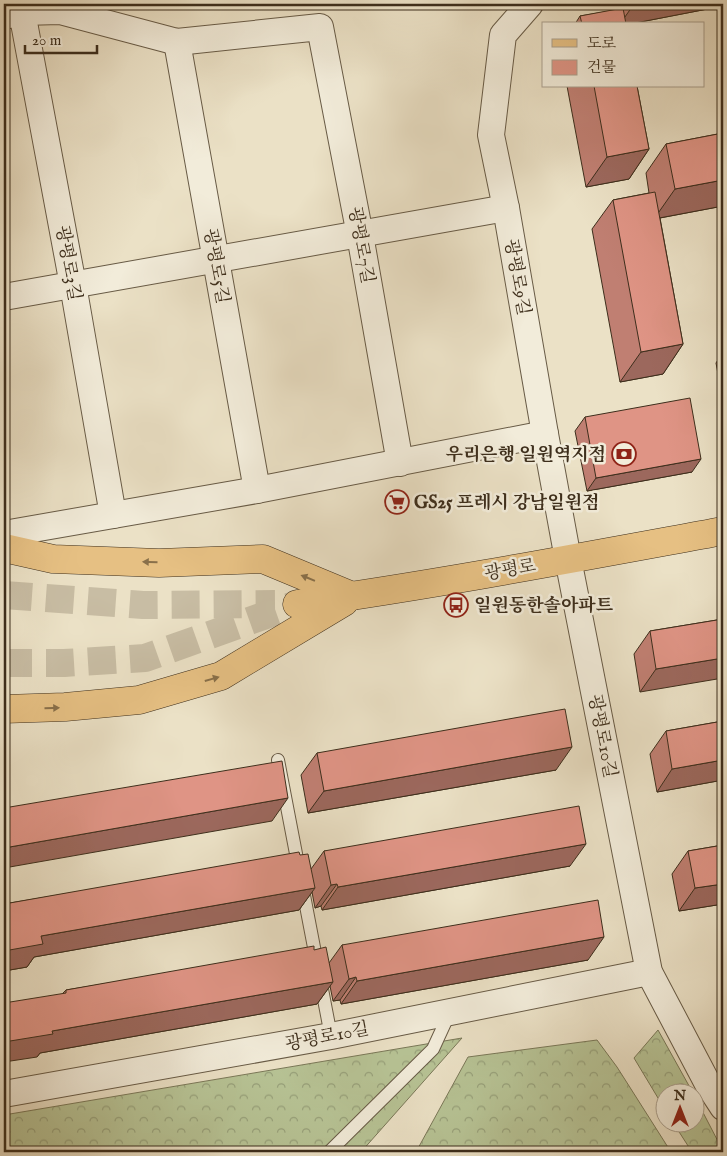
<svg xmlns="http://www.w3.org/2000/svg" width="727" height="1156" font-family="'IM FELL English','Noto Serif KR',serif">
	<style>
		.forest { fill: url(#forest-crowns); stroke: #7a7858 }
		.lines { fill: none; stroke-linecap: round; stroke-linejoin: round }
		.primary-tunnel { stroke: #c8bda4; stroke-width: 28; stroke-dasharray: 28 14; stroke-linecap: butt }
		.service-casing { stroke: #685b46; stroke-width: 14 }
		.minor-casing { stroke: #685b46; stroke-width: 28 }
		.primary-casing { stroke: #3d2e1c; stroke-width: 29 }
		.service { stroke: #f2ecda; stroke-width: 12 }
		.minor { stroke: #f2ecda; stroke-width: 26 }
		.primary { stroke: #e6c083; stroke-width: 28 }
		.wall { fill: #c07f72; stroke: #3d2e1c }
		.shaded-wall { fill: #9c685d; stroke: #3d2e1c }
		.building { fill: #df9485; stroke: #3d2e1c }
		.oneway { fill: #89704a }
		.labels { text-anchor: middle; stroke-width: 5; stroke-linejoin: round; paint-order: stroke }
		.street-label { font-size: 18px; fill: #3d2e1c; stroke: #f2ecda }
		.poi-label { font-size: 18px; font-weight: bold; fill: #3d2e1c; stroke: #f2ecda; text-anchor: start }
	</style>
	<defs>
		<pattern id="forest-crowns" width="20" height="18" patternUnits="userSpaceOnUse" patternTransform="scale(1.25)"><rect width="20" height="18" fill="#b7c395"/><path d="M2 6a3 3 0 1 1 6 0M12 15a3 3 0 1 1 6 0" fill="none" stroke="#969f79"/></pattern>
	</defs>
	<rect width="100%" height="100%" fill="#ebe1c6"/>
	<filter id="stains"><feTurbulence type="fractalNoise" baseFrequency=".004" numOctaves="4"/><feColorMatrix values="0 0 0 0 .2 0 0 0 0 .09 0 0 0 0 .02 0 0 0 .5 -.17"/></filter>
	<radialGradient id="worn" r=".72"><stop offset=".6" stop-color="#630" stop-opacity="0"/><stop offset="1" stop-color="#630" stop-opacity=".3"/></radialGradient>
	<!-- forest -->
	<g class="forest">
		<polygon points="178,4 266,4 248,7"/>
		<polygon points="658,1030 693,1093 664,1094 664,1108 634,1058"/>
		<polygon points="462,1038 361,1152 4,1152 4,1115"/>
		<polygon points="597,1040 617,1067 671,1152 416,1152 468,1057"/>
		<polygon points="695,1097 723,1151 723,1152 692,1152 674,1124 694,1124"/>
	</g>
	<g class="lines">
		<!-- primary-tunnel -->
		<g class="primary-tunnel">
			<polyline points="4,595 143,605 275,604"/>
			<polyline points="4,663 64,663 145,658 297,604"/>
		</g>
		<!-- service casing -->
		<g class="service-casing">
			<g id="service">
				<polyline points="278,760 331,1036"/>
				<polyline points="329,1152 433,1049 450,1012"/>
			</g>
		</g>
		<!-- minor casing -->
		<g class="minor-casing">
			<g id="minor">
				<polyline points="530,4 503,35 491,135 506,208 545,434 568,559 649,972 708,1084 723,1107"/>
				<polyline points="22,12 73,285 113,515"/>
				<polyline points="4,16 22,12 60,11 177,42 320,27 360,235 400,463"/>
				<polyline points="177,42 257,490"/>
				<polyline points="4,297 506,208"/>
				<polyline points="4,534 257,490 545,434"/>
				<polyline points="4,1094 331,1036 649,972"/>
			</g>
		</g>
		<!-- primary casing -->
		<g class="primary-casing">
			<g id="primary">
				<polyline points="4,548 53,559 159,563 263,559 352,596"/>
				<path d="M297 604C439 584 581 557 723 531"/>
				<polyline points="4,709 65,707 139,700 221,676 344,602"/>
			</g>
		</g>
		<!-- service -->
		<use href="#service" class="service"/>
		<!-- minor -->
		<use href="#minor" class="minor"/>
		<!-- primary -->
		<use href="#primary" class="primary"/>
	</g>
	<!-- wall -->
	<g class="wall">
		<polygon points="615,4 723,4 723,6 630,24 575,24 580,16 616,10"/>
		<polygon points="567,86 637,86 649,149 629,179 586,187"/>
		<polygon points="723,133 723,206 660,218 683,344 663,374 620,382 592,229 613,200 649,193 646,173 666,144"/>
		<polygon points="723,352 723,401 716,363"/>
		<polygon points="585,417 692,472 587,491 575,431"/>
		<polygon points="723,619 640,692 634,654 650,631"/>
		<polygon points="723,721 723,780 657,792 650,754 666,731"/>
		<polygon points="317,753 556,770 308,813 301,775"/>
		<polygon points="723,845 723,904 679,911 672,874 688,851"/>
		<polygon points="324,851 570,866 322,910 321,906 315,908 312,892 299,910 34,957 27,967 4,971 4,904 300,855 311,869"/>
		<polygon points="342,945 588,960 341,1004 340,1000 333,1001 330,986 317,1004 40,1053 37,1057 63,993 66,990 314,950 329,963"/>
		<polygon points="723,987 723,1017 719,993"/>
	</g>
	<!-- shaded-wall -->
	<g class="shaded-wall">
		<polygon points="634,4 723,4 723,6 630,24 620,24"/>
		<polygon points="649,149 629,179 586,187 607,157"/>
		<polygon points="723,180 723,206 654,219 675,189"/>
		<polygon points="683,344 663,374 620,382 641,352"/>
		<polygon points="701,459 692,472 587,491 596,478"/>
		<polygon points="723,658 723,678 640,692 656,669"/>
		<polygon points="572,747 556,770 308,813 324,791"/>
		<polygon points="723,760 723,780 657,792 672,769"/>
		<polygon points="288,798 272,821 4,868 4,848"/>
		<polygon points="586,844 570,866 322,910 338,887"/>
		<polygon points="337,884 321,906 315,908 331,885"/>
		<polygon points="723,884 723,904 679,911 695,888"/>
		<polygon points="315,888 299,910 34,957 27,967 4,971 4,951 41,936"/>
		<polygon points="604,937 588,960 341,1004 357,981"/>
		<polygon points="356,977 340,1000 333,1001 349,979"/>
		<polygon points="333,982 317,1004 40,1053 37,1057 4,1062 4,1042 52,1031"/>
	</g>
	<!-- building -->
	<g class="building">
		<polygon points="623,8 626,24 582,24 580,16"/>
		<polygon points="594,86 637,86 649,149 607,157"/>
		<polygon points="723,133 723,180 675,189 666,144"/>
		<polygon points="655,192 683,344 641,352 613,200"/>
		<polygon points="690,398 701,459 596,478 585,417"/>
		<polygon points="723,619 723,658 656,669 650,631"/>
		<polygon points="565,709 572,747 324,791 317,753"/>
		<polygon points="723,721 723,760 672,769 666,731"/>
		<polygon points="282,761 288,798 4,848 4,808"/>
		<polygon points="579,806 586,844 338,887 337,884 331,885 324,851"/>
		<polygon points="723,845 723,884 695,888 688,851"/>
		<polygon points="299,852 300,855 308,854 315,888 41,936 43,944 4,951 4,904"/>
		<polygon points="598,900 604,937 357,981 356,977 349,979 342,945"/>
		<polygon points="314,946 314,950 326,947 333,982 52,1031 53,1034 4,1042 4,1003 66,993 66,990"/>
	</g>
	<!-- one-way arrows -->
	<defs><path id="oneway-solid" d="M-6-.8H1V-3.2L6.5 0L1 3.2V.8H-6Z" transform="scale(1.25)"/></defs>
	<g class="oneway">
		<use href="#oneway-solid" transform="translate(150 562) rotate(-178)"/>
		<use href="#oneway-solid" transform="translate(308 578) rotate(-158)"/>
		<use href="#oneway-solid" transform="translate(212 679) rotate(-16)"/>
		<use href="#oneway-solid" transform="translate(52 708) rotate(-2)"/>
	</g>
	<!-- icons -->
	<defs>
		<g id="bank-ring" transform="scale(1.25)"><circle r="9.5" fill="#f2ecda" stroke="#8f2418" stroke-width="1.5"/><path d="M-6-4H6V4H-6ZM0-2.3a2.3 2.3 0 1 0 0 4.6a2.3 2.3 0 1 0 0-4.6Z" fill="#8f2418"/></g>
		<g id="supermarket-ring" transform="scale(1.25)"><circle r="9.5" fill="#f2ecda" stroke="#8f2418" stroke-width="1.5"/><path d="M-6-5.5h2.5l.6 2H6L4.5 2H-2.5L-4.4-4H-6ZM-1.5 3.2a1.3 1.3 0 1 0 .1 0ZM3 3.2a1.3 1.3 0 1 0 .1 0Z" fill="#8f2418"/></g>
		<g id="bus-ring" transform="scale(1.25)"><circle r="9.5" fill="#f2ecda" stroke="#8f2418" stroke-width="1.5"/><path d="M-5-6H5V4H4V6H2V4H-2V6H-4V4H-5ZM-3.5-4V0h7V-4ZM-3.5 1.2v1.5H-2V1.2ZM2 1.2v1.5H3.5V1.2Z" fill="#8f2418"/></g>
	</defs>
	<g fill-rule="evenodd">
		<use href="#bank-ring" x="624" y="454"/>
		<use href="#supermarket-ring" x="397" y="502"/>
		<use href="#bus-ring" x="456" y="605"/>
	</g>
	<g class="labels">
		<!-- street labels -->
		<g class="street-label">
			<text transform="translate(362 245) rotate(80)" y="6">광평로7길</text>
			<text transform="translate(69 263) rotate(80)" y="6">광평로3길</text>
			<text transform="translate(217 266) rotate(80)" y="6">광평로5길</text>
			<text transform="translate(518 277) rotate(80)" y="6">광평로9길</text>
			<text transform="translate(510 569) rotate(-10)" y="6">광평로</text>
			<text transform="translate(603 736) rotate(79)" y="6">광평로10길</text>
			<text transform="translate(327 1036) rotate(-11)" y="6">광평로10길</text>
		</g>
		<!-- poi labels -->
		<g class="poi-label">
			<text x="606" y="460" text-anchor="end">우리은행 일원역지점</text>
			<text x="414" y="508">GS25 프레시 강남일원점</text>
			<text x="474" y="611">일원동한솔아파트</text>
		</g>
	</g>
	<!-- margin -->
	<rect width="727" height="1156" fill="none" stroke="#ebe1c6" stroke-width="20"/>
	<rect x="5" y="5" width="717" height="1146" fill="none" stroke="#3d2e1c" stroke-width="2.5"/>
	<rect x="10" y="10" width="707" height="1136" fill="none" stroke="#3d2e1c"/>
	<!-- legend -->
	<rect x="542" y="22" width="162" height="65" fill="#f2ecda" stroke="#aaa08e"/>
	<rect x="552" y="39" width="25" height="8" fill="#e6c083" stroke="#aaa08e"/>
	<text x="587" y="48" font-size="15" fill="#3d2e1c">도로</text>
	<rect x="552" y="60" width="25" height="15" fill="#df9485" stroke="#aaa08e"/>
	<text x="587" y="72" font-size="15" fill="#3d2e1c">건물</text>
	<!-- north arrow -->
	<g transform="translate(680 1108)"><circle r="24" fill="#f2ecda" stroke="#aaa08e"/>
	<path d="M0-4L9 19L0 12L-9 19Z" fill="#8f2418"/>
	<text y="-8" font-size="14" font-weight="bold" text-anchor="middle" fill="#3d2e1c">N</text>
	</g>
	<!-- scale -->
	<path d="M25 45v8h72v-8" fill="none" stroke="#3d2e1c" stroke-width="2.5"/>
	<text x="32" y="45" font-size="15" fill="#3d2e1c" stroke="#f2ecda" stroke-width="4" paint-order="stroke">20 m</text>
	<rect width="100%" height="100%" filter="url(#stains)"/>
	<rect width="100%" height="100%" fill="url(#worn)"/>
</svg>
